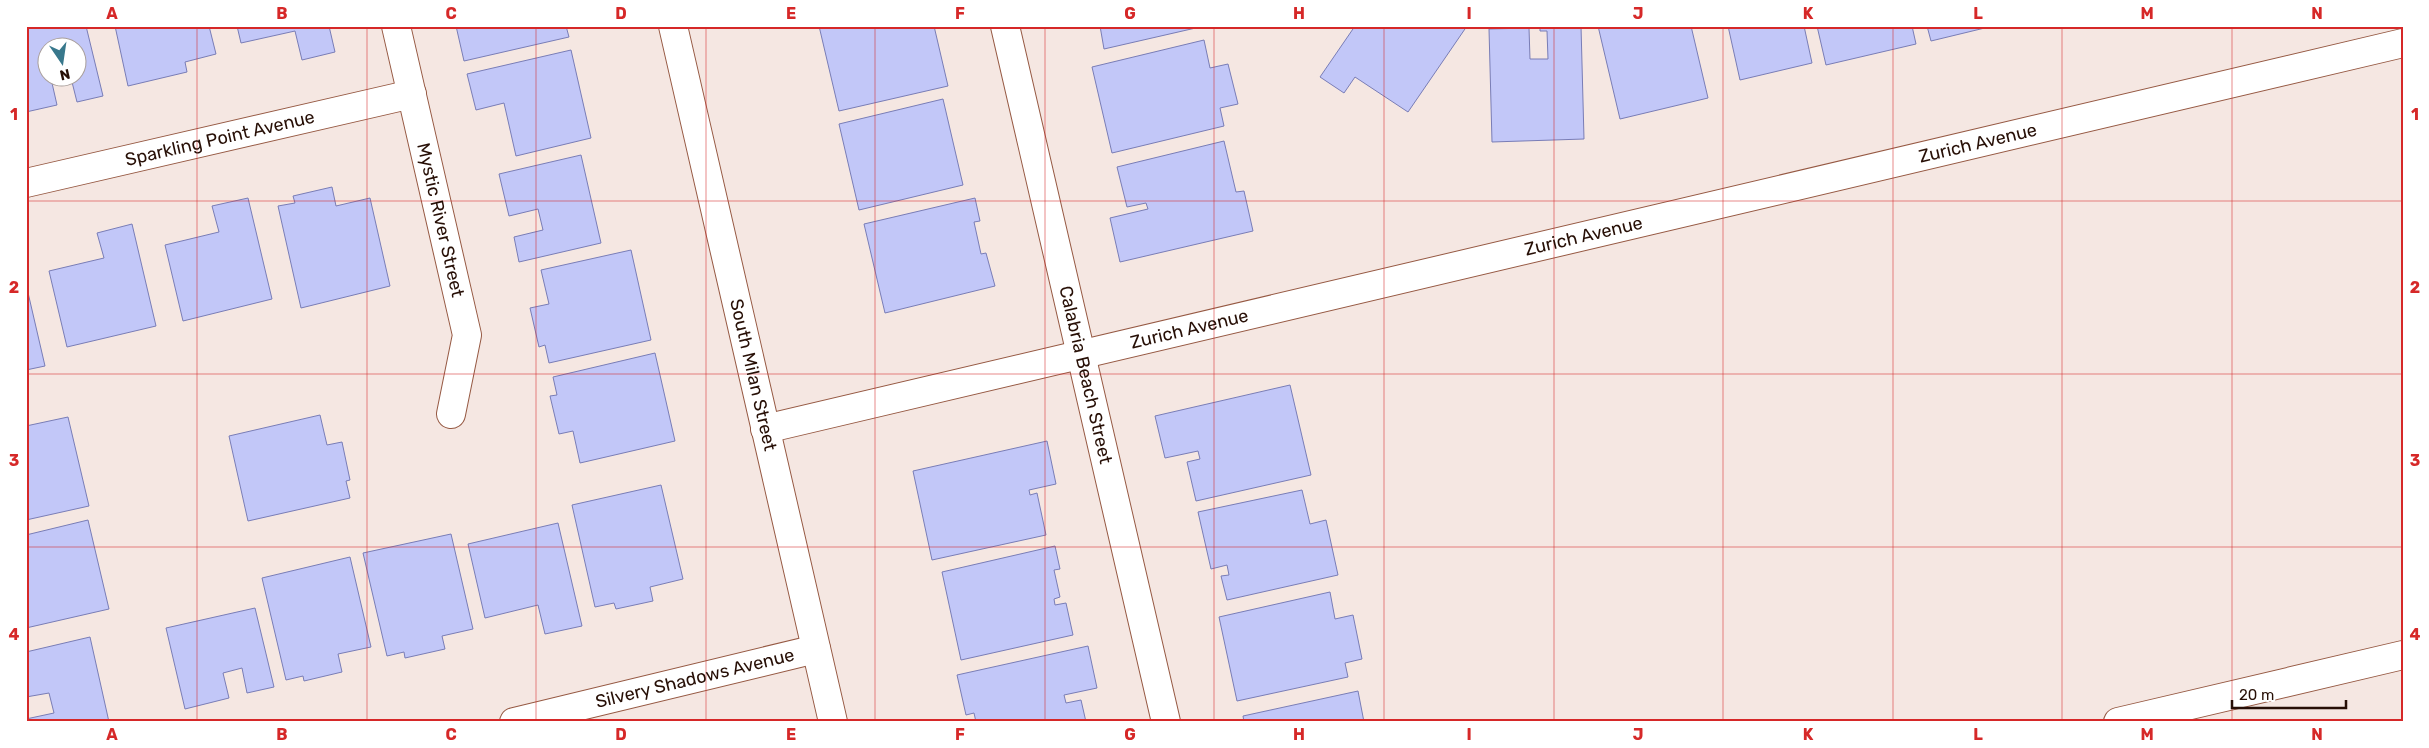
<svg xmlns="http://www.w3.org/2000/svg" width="2429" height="748" font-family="Rubik,sans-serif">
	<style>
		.building { fill: #c2c7f8; stroke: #797db6; fill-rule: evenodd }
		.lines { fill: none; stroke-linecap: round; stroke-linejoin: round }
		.minor-casing { stroke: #965943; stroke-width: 30 }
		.minor { stroke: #fff; stroke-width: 28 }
		.grid { fill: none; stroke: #d62828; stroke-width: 1; stroke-opacity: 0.55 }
		.labels { text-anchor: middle; stroke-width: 4.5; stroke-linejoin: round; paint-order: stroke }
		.street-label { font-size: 18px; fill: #270f06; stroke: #fff }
		.neatline { fill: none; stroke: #d62828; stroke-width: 2 }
		.grid-label { font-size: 16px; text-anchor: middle; font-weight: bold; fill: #d62828 }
	</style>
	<rect width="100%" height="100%" fill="#f5e7e2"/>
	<!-- building -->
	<g class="building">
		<path d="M34 26H86L103 96 77 102 71 78 52 83 57 105 26 112V28ZM48 48H78V78H48Z"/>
		<polygon points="115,26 209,26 216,54 185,62 187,72 128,86"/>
		<polygon points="237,26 329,26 335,52 302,60 295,31 241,43"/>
		<polygon points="456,26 566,26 569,37 464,61"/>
		<polygon points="819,26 934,26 948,86 839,111"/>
		<polygon points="1100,26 1200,26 1200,27 1104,49"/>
		<polygon points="1355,26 1467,26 1408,112 1355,77 1344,93 1320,77"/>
		<polygon points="1540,26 1581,26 1584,139 1492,142 1489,29 1529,28 1530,59 1548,59 1547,31 1540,31"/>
		<polygon points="1598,26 1691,26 1708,98 1620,119"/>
		<polygon points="1728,26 1804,26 1812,63 1740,80"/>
		<polygon points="1817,26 1912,26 1916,44 1826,65"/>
		<polygon points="1927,26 1993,26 1931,41"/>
		<polygon points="1204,40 1210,68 1228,64 1238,104 1220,108 1224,126 1112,153 1092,67"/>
		<polygon points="571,50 591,138 516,156 504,103 476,110 467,74"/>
		<polygon points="943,99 963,185 859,210 839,124"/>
		<polygon points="1224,141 1236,192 1244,191 1253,231 1120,262 1110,218 1148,209 1146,203 1127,207 1117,167"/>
		<polygon points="581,155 601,243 519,262 514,237 543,230 538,209 509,216 499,174"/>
		<polygon points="332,187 336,206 370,198 390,286 301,308 278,206 295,203 293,196"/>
		<polygon points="248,198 272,299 183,321 165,245 219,232 212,206"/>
		<polygon points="975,198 980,221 974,222 981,254 986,253 995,286 885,313 864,224"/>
		<polygon points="132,224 156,326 67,347 49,271 104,258 97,233"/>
		<polygon points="631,250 651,340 549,363 545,345 539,347 530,308 549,304 541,270"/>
		<polygon points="26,284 45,366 26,370"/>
		<polygon points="655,353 675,441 580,463 573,431 559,434 550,396 557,395 553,377"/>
		<polygon points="1290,385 1311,475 1196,501 1187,462 1200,459 1198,451 1165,458 1155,416"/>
		<polygon points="320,415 327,445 342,442 350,480 346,481 350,498 248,521 229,436"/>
		<polygon points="68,417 89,506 26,520 26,426"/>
		<polygon points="1047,441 1056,484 1029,490 1030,495 1037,493 1046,535 932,560 913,471"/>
		<polygon points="661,485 683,579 650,587 653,601 616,609 614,603 595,607 572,505"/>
		<polygon points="1302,490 1310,524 1326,520 1338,575 1227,600 1221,576 1229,575 1227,565 1211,569 1198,512"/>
		<polygon points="88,520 109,609 26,628 26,535"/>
		<polygon points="558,523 582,626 545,634 538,605 485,618 468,544"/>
		<polygon points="451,534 473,629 442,636 445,649 405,658 404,652 387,656 363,553"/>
		<polygon points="1055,546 1060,569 1054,570 1060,597 1054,599 1055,605 1066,603 1073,635 961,660 942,572"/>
		<polygon points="350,557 371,647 338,654 342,672 304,681 303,676 286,680 262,578"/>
		<polygon points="1330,592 1335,619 1353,615 1362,659 1345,663 1348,677 1237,701 1219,617"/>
		<polygon points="255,608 274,687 247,693 242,668 223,673 229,698 185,709 166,628"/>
		<polygon points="90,637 109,722 26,722 26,719 54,713 49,693 26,697 26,652"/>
		<polygon points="1088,646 1097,688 1064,695 1066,703 1081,700 1086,722 976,722 974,713 966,715 957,675"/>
		<polygon points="1358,691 1364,722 1244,722 1243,716"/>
	</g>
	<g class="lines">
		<!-- minor casing -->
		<g class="minor-casing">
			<g id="minor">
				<path id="s1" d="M396 26 467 335 451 414"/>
				<path id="s2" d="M673 26 833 722"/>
				<path id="s3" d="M1005 26 1166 722"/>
				<path id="s4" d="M26 183 412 94"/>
				<path id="s5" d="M765 429 2403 43"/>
				<path id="s6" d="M514 722 816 649"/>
				<polyline points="2118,722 2403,655"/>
			</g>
		</g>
		<!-- minor -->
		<use href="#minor" class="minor"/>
	</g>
	<!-- grid -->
	<path class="grid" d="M197 26V722M367 26V722M536 26V722M706 26V722M875 26V722M1045 26V722M1214 26V722M1384 26V722M1554 26V722M1723 26V722M1893 26V722M2062 26V722M2232 26V722M26 201H2403M26 374H2403M26 547H2403"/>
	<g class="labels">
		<!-- street labels -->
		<g class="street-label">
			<text dy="6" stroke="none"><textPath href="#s4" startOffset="199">Sparkling Point Avenue</textPath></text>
			<text dy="6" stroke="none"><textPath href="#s5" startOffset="1246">Zurich Avenue</textPath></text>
			<text dy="6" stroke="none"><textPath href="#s1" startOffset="199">Mystic River Street</textPath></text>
			<text dy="6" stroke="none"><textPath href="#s5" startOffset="841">Zurich Avenue</textPath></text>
			<text dy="6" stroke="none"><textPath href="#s5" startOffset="436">Zurich Avenue</textPath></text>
			<text dy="6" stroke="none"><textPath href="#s2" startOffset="358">South Milan Street</textPath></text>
			<text dy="6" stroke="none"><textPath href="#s3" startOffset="358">Calabria Beach Street</textPath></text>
			<text dy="6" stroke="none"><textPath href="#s6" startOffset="186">Silvery Shadows Avenue</textPath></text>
		</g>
	</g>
	<!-- border -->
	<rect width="2429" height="748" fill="none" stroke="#ffffff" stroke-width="55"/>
	<!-- north arrow -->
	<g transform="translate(62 62) rotate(167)"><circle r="24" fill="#ffffff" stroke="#a99f9b"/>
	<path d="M0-4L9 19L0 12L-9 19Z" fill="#38788c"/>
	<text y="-8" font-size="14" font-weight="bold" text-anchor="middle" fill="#270f06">N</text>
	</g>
	<!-- scale -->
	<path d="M2232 700v8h114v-8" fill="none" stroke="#270f06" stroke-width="2.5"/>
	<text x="2239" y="700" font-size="15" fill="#270f06" stroke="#ffffff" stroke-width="4" paint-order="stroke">20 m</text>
	<rect x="28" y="28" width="2374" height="692" class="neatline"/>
	<g class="grid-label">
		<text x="112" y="19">A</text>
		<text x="282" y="19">B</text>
		<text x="451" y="19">C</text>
		<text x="621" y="19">D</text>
		<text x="791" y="19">E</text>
		<text x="960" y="19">F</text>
		<text x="1130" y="19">G</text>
		<text x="1299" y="19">H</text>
		<text x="1469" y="19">I</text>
		<text x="1638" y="19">J</text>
		<text x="1808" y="19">K</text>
		<text x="1978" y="19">L</text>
		<text x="2147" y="19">M</text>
		<text x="2317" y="19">N</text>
		<text x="14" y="120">1</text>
		<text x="2415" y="120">1</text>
		<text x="14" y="293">2</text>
		<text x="2415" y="293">2</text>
		<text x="14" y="466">3</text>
		<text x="2415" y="466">3</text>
		<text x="14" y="640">4</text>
		<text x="2415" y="640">4</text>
		<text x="112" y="740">A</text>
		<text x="282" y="740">B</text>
		<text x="451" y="740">C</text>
		<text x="621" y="740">D</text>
		<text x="791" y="740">E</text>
		<text x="960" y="740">F</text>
		<text x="1130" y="740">G</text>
		<text x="1299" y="740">H</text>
		<text x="1469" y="740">I</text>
		<text x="1638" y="740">J</text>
		<text x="1808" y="740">K</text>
		<text x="1978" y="740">L</text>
		<text x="2147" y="740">M</text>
		<text x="2317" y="740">N</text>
	</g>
</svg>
